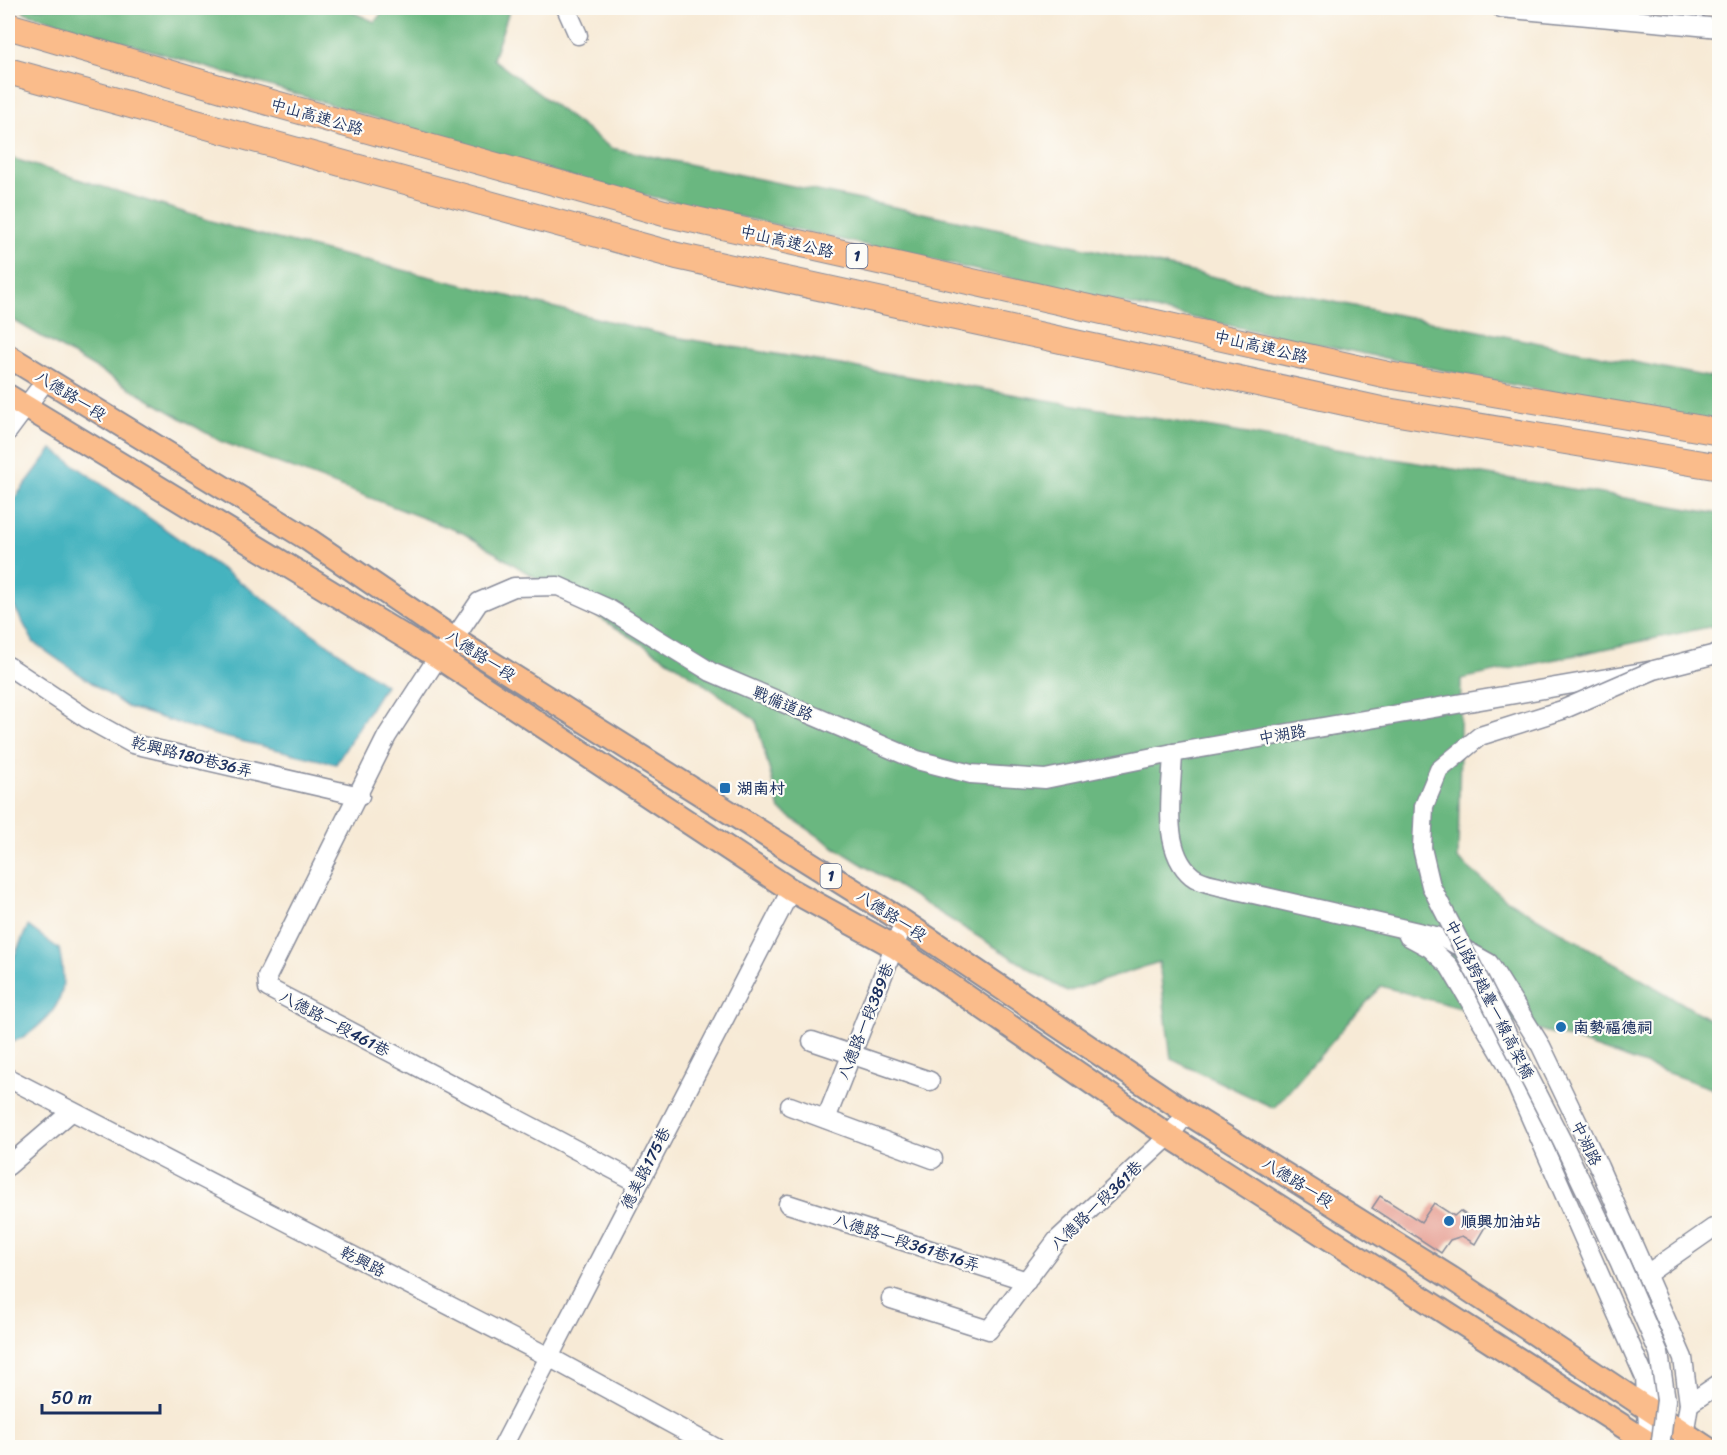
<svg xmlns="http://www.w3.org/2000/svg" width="1727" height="1455" font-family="Sriracha,'LXGW WenKai TC',sans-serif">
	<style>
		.forest { fill: #6ab780; stroke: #42736f; stroke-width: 1.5 }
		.water { fill: #44b3bf; stroke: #30718e; stroke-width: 1.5 }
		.building { fill: #e7a195 }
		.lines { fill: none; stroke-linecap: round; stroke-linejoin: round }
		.minor-casing { stroke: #898c9a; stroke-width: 21 }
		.major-casing { stroke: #898c9a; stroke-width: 26 }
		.highway-casing { stroke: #898c9a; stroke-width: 28 }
		.minor { stroke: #fff; stroke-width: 18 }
		.major { stroke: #fabc8b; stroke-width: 22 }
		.highway { stroke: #fabc8b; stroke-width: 26 }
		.minor-bridge-casing { stroke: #898c9a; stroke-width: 21; stroke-linecap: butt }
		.minor-bridge { stroke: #fff; stroke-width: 18 }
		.poi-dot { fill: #1f6fb2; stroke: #fdfcf7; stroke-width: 2 }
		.labels { text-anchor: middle; stroke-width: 4.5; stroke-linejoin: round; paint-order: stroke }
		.shield { fill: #fdfcf7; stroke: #5f6c8c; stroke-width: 1.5 }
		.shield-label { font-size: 15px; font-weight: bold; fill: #1b2f5e }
		.street-label { font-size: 16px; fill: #1b2f5e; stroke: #fdfcf7 }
		.poi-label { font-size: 16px; font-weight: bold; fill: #1b2f5e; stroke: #fdfcf7; text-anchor: start }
	</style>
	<rect width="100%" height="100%" fill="#fdfcf7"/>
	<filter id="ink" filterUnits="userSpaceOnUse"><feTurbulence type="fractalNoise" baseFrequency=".0167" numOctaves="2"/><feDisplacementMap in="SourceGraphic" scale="12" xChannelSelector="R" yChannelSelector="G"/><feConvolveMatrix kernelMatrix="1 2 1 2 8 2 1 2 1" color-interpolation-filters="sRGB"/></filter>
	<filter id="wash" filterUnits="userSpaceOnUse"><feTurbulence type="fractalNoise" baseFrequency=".008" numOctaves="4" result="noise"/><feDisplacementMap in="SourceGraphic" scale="24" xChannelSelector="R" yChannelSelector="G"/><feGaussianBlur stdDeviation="1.35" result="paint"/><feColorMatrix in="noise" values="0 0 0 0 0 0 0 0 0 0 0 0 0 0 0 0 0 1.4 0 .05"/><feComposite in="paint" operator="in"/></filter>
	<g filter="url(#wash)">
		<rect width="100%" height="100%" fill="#f7ead6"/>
		<!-- forest -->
		<g class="forest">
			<polygon points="24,8 343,8 375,22 385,8 510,8 493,59 611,148 1014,232 1259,287 1719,379 1719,428 1103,299 592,183 23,12"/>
			<polygon points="8,157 237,229 669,336 1719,514 1719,625 1461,679 1458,859 1504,898 1719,1025 1719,1091 1572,1039 1381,986 1274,1108 1171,1059 1159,962 1067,992 836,848 780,810 756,720 673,663 463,533 220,441 8,317"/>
		</g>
		<!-- water -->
		<g class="water">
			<polygon points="52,449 385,685 336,764 216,735 127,707 34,643 8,595 8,507"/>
			<path d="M28 926 59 949C67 985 65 1004 36 1028 28 1035 18 1041 8 1043V970Z"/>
		</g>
		<g id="blocks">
			<!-- building -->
			<polygon class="building" points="1380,1196 1421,1222 1434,1203 1454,1216 1460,1211 1485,1227 1475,1244 1462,1236 1450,1240 1441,1253 1372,1208"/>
		</g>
	</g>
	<g filter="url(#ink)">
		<use href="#blocks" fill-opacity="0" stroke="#898c9a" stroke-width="1.5"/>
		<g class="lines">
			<!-- minor casing -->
			<g class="minor-casing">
				<g id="minor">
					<polyline points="566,8 578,35"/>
					<polyline points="1501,8 1720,28"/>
					<polyline points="8,431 46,380"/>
					<polyline points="8,666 86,718 133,744 360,796"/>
					<path d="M1173 753C1172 790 1160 850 1192 876 1199 882 1211 884 1219 886L1444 938 1489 963 1541 1046 1599 1167 1683 1358 1689 1404 1682 1448"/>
					<polyline points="1408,936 1430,948 1449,966 1507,1064 1645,1378 1649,1443 1646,1448"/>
					<polyline points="812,1041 930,1081"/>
					<polyline points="8,1078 549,1357 716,1448"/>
					<polyline points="790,1106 933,1159"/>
					<polyline points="826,1119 904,922"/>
					<polyline points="8,1166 71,1112"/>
					<polyline points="637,1182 268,988 267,977 387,736 438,657 454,639 479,602 514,587 558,586 607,608 711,672 917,760 971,774 1045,779 1173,753 1654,670 1720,653"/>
					<polyline points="788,1204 1027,1281"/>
					<polyline points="1647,1274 1713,1228"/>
					<polyline points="891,1299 989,1330 1057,1240 1169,1136 1187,1113"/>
					<polyline points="1689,1404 1720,1383"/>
					<polyline points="502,1448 791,890"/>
				</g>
			</g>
			<!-- major casing -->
			<g class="major-casing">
				<g id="major">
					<polyline points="8,356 306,538 454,639 904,922 1187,1113 1451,1278 1707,1448"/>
					<polyline points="8,396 438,657 791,890 895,947 1169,1136 1657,1448"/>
				</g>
			</g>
			<!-- highway casing -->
			<g class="highway-casing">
				<g id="highway">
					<polyline points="8,26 229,91 664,213 1388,375 1720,432"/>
					<polyline points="8,71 677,256 1381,410 1720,467"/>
				</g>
			</g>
			<!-- minor -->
			<use href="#minor" class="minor"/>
			<!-- major -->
			<use href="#major" class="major"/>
			<!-- highway -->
			<use href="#highway" class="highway"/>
			<!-- minor-bridge casing -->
			<g class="minor-bridge-casing">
				<polyline id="minor-bridge" points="1654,670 1562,710 1480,736 1439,770 1424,806 1422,848 1431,886 1562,1141 1620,1263 1659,1353 1666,1400 1660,1448"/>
			</g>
			<!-- minor-bridge -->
			<use href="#minor-bridge" class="minor-bridge"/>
		</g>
	</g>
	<!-- markers -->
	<g class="poi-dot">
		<rect x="719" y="782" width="12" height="12" rx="3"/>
		<circle cx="1561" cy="1027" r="6"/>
		<circle cx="1449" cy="1221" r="6"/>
	</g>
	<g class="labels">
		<!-- shield labels -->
		<g class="shield">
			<rect x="846.5" y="244" width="21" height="24" rx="4.5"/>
			<rect x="820.5" y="864" width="21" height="24" rx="4.5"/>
		</g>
		<g class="shield-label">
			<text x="857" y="261">1</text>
			<text x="831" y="881">1</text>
		</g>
		<!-- street labels -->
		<g class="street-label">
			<text transform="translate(317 116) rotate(16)" y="6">中山高速公路</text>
			<text transform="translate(787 241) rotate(13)" y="6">中山高速公路</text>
			<text transform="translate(1261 346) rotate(13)" y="6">中山高速公路</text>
			<text transform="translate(71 395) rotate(32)" y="6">八德路一段</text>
			<text transform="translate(481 655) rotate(33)" y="6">八德路一段</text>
			<text transform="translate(783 703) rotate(23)" y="6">戰備道路</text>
			<text transform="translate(1282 734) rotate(-10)" y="6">中湖路</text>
			<text transform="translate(192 756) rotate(14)" y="6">乾興路180巷36弄</text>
			<text transform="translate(892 915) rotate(33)" y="6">八德路一段</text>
			<text transform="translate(1490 999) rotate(63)" y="6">中山路跨越臺一線高架橋</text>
			<text transform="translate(865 1021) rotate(-68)" y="6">八德路一段389巷</text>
			<text transform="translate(335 1023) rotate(28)" y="6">八德路一段461巷</text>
			<text transform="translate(1587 1143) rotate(64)" y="6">中湖路</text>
			<text transform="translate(645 1168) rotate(-63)" y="6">德美路175巷</text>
			<text transform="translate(1298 1182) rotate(32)" y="6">八德路一段</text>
			<text transform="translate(1096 1205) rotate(-44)" y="6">八德路一段361巷</text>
			<text transform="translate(907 1242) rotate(18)" y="6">八德路一段361巷16弄</text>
			<text transform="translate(363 1261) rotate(27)" y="6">乾興路</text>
		</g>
		<!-- poi labels -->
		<g class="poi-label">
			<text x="737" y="794">湖南村</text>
			<text x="1573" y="1033">南勢福德祠</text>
			<text x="1461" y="1227">順興加油站</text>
		</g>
	</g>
	<!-- margin -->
	<rect width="1727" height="1455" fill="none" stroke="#fdfcf7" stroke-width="30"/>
	<!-- scale -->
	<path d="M42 1404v9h118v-9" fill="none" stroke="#1b2f5e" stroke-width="3"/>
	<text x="51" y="1404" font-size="18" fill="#1b2f5e" stroke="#fdfcf7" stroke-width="4.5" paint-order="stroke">50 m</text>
</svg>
